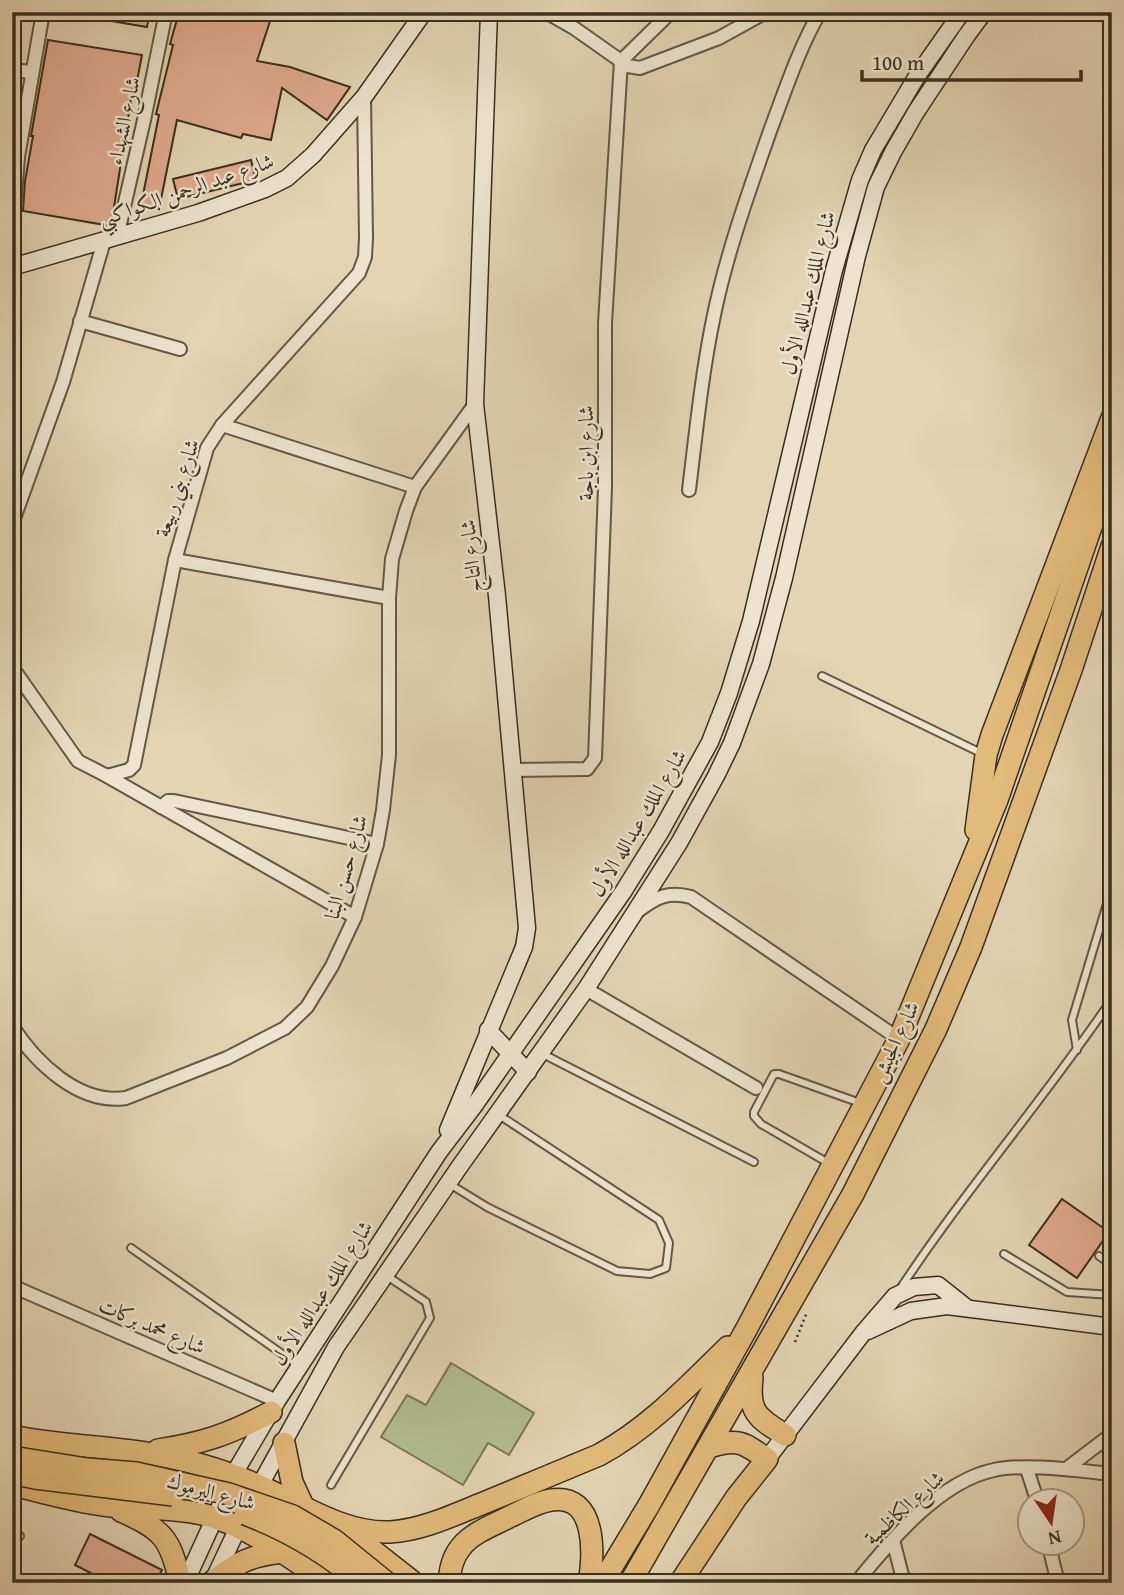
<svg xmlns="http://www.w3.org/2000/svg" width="1124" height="1595" font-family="'Gentium Book Plus',Amiri,serif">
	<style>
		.green { fill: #b2bd8f; stroke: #767658; stroke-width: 2 }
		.building { fill: #e0ab8f; stroke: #392f20; stroke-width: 2 }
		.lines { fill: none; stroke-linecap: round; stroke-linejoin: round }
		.lane-casing { stroke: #645845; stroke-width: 10 }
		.street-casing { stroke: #645845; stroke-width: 16 }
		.secondary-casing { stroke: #392f20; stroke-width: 19 }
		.highway-casing { stroke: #392f20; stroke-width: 24 }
		.path { stroke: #392f20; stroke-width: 2.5; stroke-dasharray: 2 3.5; stroke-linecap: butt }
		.lane { stroke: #ede3ce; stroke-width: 6 }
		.street { stroke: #ede3ce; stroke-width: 12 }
		.secondary { stroke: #ede3ce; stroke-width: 16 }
		.highway { stroke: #e2ba7a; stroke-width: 21 }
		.highway-bridge-casing { stroke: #392f20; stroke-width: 24; stroke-linecap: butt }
		.highway-bridge { stroke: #e2ba7a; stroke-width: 21 }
		.labels { text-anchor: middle; stroke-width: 5; stroke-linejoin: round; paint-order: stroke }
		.street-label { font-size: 21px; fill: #392f20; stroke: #ede3ce }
	</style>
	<rect width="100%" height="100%" fill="#e4d4b4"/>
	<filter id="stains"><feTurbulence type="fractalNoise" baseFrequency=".00286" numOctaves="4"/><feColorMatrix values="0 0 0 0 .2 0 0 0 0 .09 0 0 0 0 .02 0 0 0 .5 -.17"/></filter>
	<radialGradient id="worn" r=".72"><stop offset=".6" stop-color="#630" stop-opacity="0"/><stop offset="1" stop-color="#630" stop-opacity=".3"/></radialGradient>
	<!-- green -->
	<polygon class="green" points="451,1363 534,1413 509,1455 488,1443 463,1485 381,1437 407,1395 426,1405"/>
	<!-- building -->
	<g class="building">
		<polygon points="100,12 150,12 147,27 99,19"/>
		<polygon points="179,12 273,12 257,61 290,67 350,87 327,120 282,88 271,140 243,134 241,138 177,120 159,209 141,205 159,115 156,114 173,45 170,44"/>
		<polygon points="48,40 142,55 137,81 134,80 111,226 23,211 25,181 33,136 31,136"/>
		<polygon points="251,160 256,180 178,199 173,179"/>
		<polygon points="1062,1199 1109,1232 1077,1278 1029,1245"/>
		<polygon points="90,1534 162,1570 155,1583 110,1583 75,1565"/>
	</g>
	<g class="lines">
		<!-- lane casing -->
		<g class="lane-casing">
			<g id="lane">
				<polyline points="822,676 981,753"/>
				<polyline points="1077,1050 1072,1020 1112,887"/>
				<polyline points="541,1053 754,1162"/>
				<polyline points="830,1164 761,1124 754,1116 754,1112 774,1074 779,1074 863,1104"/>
				<polyline points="448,1183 487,1207 617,1271 650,1274 666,1268 669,1243 659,1220 499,1115"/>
				<polyline points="131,1248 298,1365"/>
				<polyline points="1004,1254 1067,1292 1112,1295"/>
				<polyline points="1099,1256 1112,1265"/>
				<path d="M900 1289C966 1189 1045 1098 1112 999"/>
				<polyline points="331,1485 430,1318 426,1302 387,1276"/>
				<polyline points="12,1544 20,1536"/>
			</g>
		</g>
		<!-- street casing -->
		<g class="street-casing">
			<g id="street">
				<polyline points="546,12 574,28 628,66 640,68 719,38 766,12"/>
				<polyline points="621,61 671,12"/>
				<polyline points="12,70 31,72"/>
				<polyline points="12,234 18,157 43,12"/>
				<polyline points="117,237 144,120 166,12"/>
				<polyline points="80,321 180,349"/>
				<polyline points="222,425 415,487"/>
				<path d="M689 490C696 432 702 372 714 315 727 252 749 191 770 131 785 91 799 48 820 12"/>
				<polyline points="12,524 63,382 104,241"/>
				<polyline points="175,560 389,598"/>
				<polyline points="12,667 78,761 107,776 129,770 134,765 175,560 207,448 222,425 359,273 365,257 366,238 364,97"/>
				<polyline points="514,770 587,769 595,758 605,488 605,323 621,61"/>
				<polyline points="107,776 355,917"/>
				<polyline points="161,807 168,801 174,801 377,844"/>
				<path d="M638 911C656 897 668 891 691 897L899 1039"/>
				<polyline points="586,989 756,1088"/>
				<path d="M12 1026C36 1063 79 1105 126 1098L227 1058 285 1028 307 1007 332 966 355 917 377 844 383 810 389 755V598L392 559 406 511 415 487 475 404"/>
				<polyline points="12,1286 277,1401"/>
				<polyline points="1027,1469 1037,1500"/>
				<polyline points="1066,1469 1112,1434"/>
				<polyline points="893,1540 904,1583"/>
				<polyline points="1048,1542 1058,1583"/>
				<path d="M856 1583C890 1541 940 1481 994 1470 1025 1463 1080 1471 1112 1474"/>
			</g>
		</g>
		<!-- secondary casing -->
		<g class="secondary-casing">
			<g id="secondary">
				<polyline points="12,267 198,213 265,189 287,178 313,155 364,97 424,12"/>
				<polyline points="488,1030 528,1072"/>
				<polyline points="448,1130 524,947 527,928 497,596 475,404 489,12"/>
				<polyline points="868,1331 911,1311 947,1306 1112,1327"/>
				<polyline points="767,1459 863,1333 895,1296 914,1287 938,1285 967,1308"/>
				<polyline points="254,1496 336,1347 460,1166 586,989 679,843 716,776 732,743 761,664 784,578 857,256 876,187 893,152 916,112 967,35 984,12"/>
				<polyline points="213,1581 242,1519"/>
				<polyline points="185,1583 238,1467 277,1401 439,1152 474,1106 623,892 661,831 710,742 729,693 751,621 834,270 860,180 873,150 917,76 962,12"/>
			</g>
		</g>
		<!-- highway casing -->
		<g class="highway-casing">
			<g id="highway">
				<polyline points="976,830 986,755 992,735 1112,418"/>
				<path d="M752 1378C748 1412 757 1418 785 1435"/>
				<path d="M12 1436C53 1445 97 1446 139 1452 183 1458 225 1470 266 1489 304 1506 346 1534 390 1532 423 1530 456 1514 486 1502 524 1486 561 1471 599 1455 649 1428 688 1386 728 1347"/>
				<polyline points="284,1443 292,1482 303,1506"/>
				<path d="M158 1450C204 1443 230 1434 271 1412"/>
				<path d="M12 1485C44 1492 79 1503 111 1506 141 1509 172 1507 202 1514 248 1525 289 1557 328 1583"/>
				<path d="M121 1511C162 1529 171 1538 180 1583"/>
				<polyline points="344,1528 414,1583"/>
				<path d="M213 1581C240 1562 248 1556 282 1552"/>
				<path d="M449 1583C450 1570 452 1558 461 1547 473 1532 494 1525 511 1516 524 1510 537 1502 551 1500 597 1493 594 1554 589 1583"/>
				<polyline points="602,1583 649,1505 747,1328 899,1039 997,800 1112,466"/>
				<polyline points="630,1583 853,1194 936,1029 971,947 1071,670 1112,546"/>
				<path d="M680 1583 736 1498 767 1459C743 1442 737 1438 709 1447"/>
			</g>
		</g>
		<!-- path -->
		<g class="path">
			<polyline points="795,1342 807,1312"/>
			<polyline points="12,1507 18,1516 19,1526"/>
		</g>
		<!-- lane -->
		<use href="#lane" class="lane"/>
		<!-- street -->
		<use href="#street" class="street"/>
		<!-- secondary -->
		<use href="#secondary" class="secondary"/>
		<!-- highway -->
		<use href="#highway" class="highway"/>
		<!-- highway-bridge casing -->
		<g class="highway-bridge-casing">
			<g id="highway-bridge">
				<polyline points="12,1457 87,1469 136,1473 229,1494 293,1516 334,1540 387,1583"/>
				<polyline points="12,1473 35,1478 173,1495"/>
				<path d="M245 1514C287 1530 327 1553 361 1583"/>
			</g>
		</g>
		<!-- highway-bridge -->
		<use href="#highway-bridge" class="highway-bridge"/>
	</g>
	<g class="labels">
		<!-- street labels -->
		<g class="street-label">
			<text transform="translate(124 121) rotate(-78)" y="7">شارع الشهداء</text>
			<text transform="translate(186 190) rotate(-19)" y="7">شارع عبد الرحمن الكواكبي</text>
			<text transform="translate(808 293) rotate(-76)" y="7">شارع الملك عبدالله الأول</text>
			<text transform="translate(586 453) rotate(-90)" y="7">شارع ابن باجة</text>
			<text transform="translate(177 488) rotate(-72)" y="7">شارع بني ربيعة</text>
			<text transform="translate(471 556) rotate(-96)" y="7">شارع التاج</text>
			<text transform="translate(638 823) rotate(-59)" y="7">شارع الملك عبدالله الأول</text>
			<text transform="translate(346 867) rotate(-74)" y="7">شارع حسن البنا</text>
			<text transform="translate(895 1042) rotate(-65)" y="7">شارع الجيش</text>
			<text transform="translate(322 1293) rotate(-57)" y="7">شارع الملك عبدالله الأول</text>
			<text transform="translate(152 1326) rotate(23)" y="7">شارع محمد بركات</text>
			<text transform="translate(211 1492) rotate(15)" y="7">شارع اليرموك</text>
			<text transform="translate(904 1508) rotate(-42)" y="7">شارع الكاظمية</text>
		</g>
	</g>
	<!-- margin -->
	<rect width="1124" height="1595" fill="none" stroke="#e4d4b4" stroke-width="42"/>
	<rect x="14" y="14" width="1096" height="1567" fill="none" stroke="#392f20" stroke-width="3.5"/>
	<rect x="21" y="21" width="1082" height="1553" fill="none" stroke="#392f20" stroke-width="2"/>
	<!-- north arrow -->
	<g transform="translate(1051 1522) rotate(167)"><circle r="33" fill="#ede3ce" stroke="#a59b88" stroke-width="2"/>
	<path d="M0-5L12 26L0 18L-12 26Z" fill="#8f2418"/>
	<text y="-10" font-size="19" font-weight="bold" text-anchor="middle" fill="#392f20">N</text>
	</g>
	<!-- scale -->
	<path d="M862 70v10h219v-10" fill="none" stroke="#392f20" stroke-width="3.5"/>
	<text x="872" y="70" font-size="21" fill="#392f20" stroke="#ede3ce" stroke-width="5" paint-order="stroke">100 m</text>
	<rect width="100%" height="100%" filter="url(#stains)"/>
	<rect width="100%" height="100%" fill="url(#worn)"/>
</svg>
